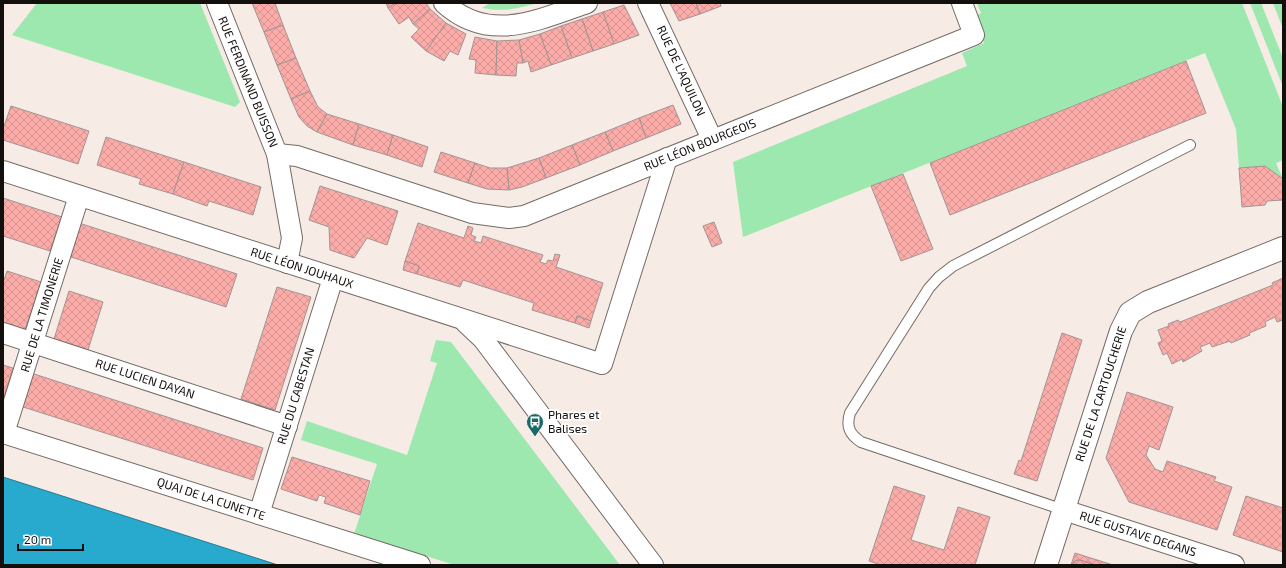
<svg xmlns="http://www.w3.org/2000/svg" width="1286" height="568" font-family="'Exo 2',sans-serif">
	<style>
		.grass { fill: #9de8af }
		.water { fill: #27aace; stroke: #217c94 }
		.building { fill: url(#building-cross-hatch); stroke: #a19493 }
		.lines { fill: none; stroke-linecap: round; stroke-linejoin: round }
		.lane-casing { stroke: #756b66; stroke-width: 12 }
		.street-casing { stroke: #756b66; stroke-width: 22 }
		.secondary-casing { stroke: #756b66; stroke-width: 24 }
		.lane { stroke: #fff; stroke-width: 10 }
		.street { stroke: #fff; stroke-width: 20 }
		.secondary { stroke: #fff; stroke-width: 22 }
		.labels { text-anchor: middle; stroke-width: 3.5; stroke-linejoin: round; paint-order: stroke }
		.street-label { font-size: 12px; fill: #130f0d; stroke: #fff }
		.poi-label { font-size: 12px; fill: #130f0d; stroke: #fff; text-anchor: start }
	</style>
	<defs>
		<pattern id="building-cross-hatch" width="8" height="8" patternUnits="userSpaceOnUse"><rect width="8" height="8" fill="#fbaca9"/><path d="M0 0l8 8M0 8l8-8" fill="none" stroke="#d69390"/></pattern>
	</defs>
	<rect width="100%" height="100%" fill="#f6ebe5"/>
	<!-- grass -->
	<g class="grass">
		<polygon points="37,3 200,3 240,102 235,107 12,35"/>
		<path d="M490 3H537C516 9 504 12 482 8Z"/>
		<polygon points="977,3 1242,3 1283,107 1283,160 1276,163 1283,179 1265,166 1239,168 1236,129 1205,53 743,237 733,162 967,66 962,53 984,43 974,17 981,13"/>
		<polygon points="1250,3 1261,3 1283,58 1283,87"/>
		<polygon points="1273,3 1283,3 1283,29"/>
		<polygon points="436,340 451,342 620,565 455,565 354,534 377,464 301,440 307,421 407,455 437,363 430,361"/>
	</g>
	<!-- water -->
	<polygon class="water" points="3,477 278,565 3,565"/>
	<!-- building -->
	<g class="building">
		<polygon points="252,3 275,3 283,25 264,32"/>
		<polygon points="386,3 396,3 388,8"/>
		<polygon points="396,3 426,3 430,9 413,24 409,17 399,24 388,8"/>
		<polygon points="670,3 696,3 700,14 679,21"/>
		<polygon points="696,3 720,3 721,6 700,14"/>
		<polygon points="624,5 639,35 614,44 603,12"/>
		<polygon points="430,9 446,23 426,51 411,37 419,29 413,24"/>
		<polygon points="603,12 614,44 593,51 582,19"/>
		<polygon points="582,19 593,51 572,58 561,26"/>
		<polygon points="446,23 466,34 458,55 450,51 444,61 426,51"/>
		<polygon points="283,25 296,58 277,65 264,32"/>
		<polygon points="561,26 572,58 551,65 540,34"/>
		<polygon points="540,34 551,65 531,72 528,61 523,63 519,40"/>
		<polygon points="475,37 497,41 496,75 475,73 476,60 469,59"/>
		<polygon points="519,40 523,63 517,63 516,76 496,75 497,41"/>
		<polygon points="296,58 310,91 291,99 277,65"/>
		<polygon points="1186,61 1206,113 950,215 930,163"/>
		<polygon points="310,91 318,107 327,114 317,132 307,126 299,117 291,99"/>
		<polygon points="673,105 681,124 646,138 639,118"/>
		<polygon points="11,106 89,131 78,164 3,140 3,129"/>
		<polygon points="327,114 359,124 353,145 317,132"/>
		<polygon points="639,118 646,138 613,151 605,132"/>
		<polygon points="359,124 393,135 387,155 353,145"/>
		<polygon points="605,132 613,151 580,165 572,145"/>
		<polygon points="393,135 428,147 422,167 387,155"/>
		<polygon points="106,137 184,162 173,194 139,184 141,179 97,165"/>
		<polygon points="572,145 580,165 546,178 539,158"/>
		<polygon points="441,152 475,163 468,183 434,172"/>
		<polygon points="539,158 546,178 522,187 509,190 507,168"/>
		<polygon points="184,162 261,187 253,215 209,201 207,206 173,194"/>
		<polygon points="475,163 490,168 507,168 509,190 487,189 468,183"/>
		<polygon points="1265,166 1283,179 1283,200 1267,201 1265,205 1242,207 1239,168"/>
		<polygon points="903,174 933,249 901,261 871,186"/>
		<polygon points="320,186 398,211 387,245 367,238 354,258 330,250 329,227 309,220"/>
		<polygon points="3,198 62,217 50,251 3,236"/>
		<polygon points="714,222 722,243 712,247 703,226"/>
		<polygon points="79,223 237,274 226,307 68,256"/>
		<polygon points="418,223 464,238 468,226 473,228 471,235 476,237 474,241 481,243 483,236 543,255 540,262 546,264 548,260 553,261 555,254 560,255 556,267 603,283 591,321 577,316 575,323 532,310 534,303 463,280 460,287 417,274 419,266 405,261"/>
		<polygon points="405,261 419,266 417,274 403,270"/>
		<polygon points="7,271 41,282 25,330 3,323 3,283"/>
		<polygon points="1283,278 1283,320 1277,322 1275,317 1265,322 1266,326 1249,333 1250,335 1231,343 1230,341 1212,347 1210,343 1200,347 1202,351 1183,362 1182,359 1172,364 1167,353 1163,355 1158,343 1162,341 1158,330 1169,326 1168,324 1178,320 1180,322 1273,285 1272,283"/>
		<polygon points="277,287 311,297 275,410 241,399"/>
		<polygon points="69,291 103,302 88,350 54,339"/>
		<polygon points="577,316 591,321 589,328 575,323"/>
		<polygon points="1062,333 1082,340 1037,481 1014,474 1019,460 1021,461"/>
		<polygon points="3,365 13,368 3,400"/>
		<polygon points="31,373 263,448 253,480 20,406"/>
		<polygon points="1127,392 1173,407 1159,450 1149,446 1146,455 1155,469 1163,472 1167,461 1216,477 1214,481 1232,487 1217,530 1129,502 1106,458"/>
		<polygon points="292,457 370,481 360,515 324,503 326,497 319,495 317,501 281,489"/>
		<polygon points="894,486 925,496 911,540 944,550 958,507 990,517 975,565 881,565 869,561"/>
		<polygon points="1246,496 1283,508 1283,552 1233,535"/>
		<polygon points="1075,553 1113,565 1095,565 1080,560 1076,560 1071,565"/>
		<polygon points="1080,560 1095,565 1073,565 1075,561"/>
	</g>
	<g class="lines">
		<!-- lane casing -->
		<g class="lane-casing">
			<path id="lane" d="M1064 510 861 442C849 434 846 426 850 413L929 288 939 277 953 266 1190 145"/>
		</g>
		<!-- street casing -->
		<g class="street-casing">
			<g id="street">
				<polyline points="217,3 277,154 292,238 287,263"/>
				<path d="M444 3C489 44 538 20 587 3"/>
				<polyline points="648,3 712,139"/>
				<polyline points="277,154 297,156 472,213 509,218 524,216 974,35 962,3"/>
				<polyline points="3,171 602,364 667,158"/>
				<polyline points="465,322 483,339 653,565"/>
				<polyline points="3,333 287,426"/>
				<polyline points="3,433 420,565"/>
				<polyline points="4,433 79,196"/>
				<polyline points="1064,510 1234,565"/>
				<polyline points="259,514 333,278"/>
			</g>
		</g>
		<!-- secondary casing -->
		<g class="secondary-casing">
			<polyline id="secondary" points="1046,565 1121,331 1130,313 1148,302 1283,248"/>
		</g>
		<!-- lane -->
		<use href="#lane" class="lane"/>
		<!-- street -->
		<use href="#street" class="street"/>
		<!-- secondary -->
		<use href="#secondary" class="secondary"/>
	</g>
	<!-- icons -->
	<defs>
		<g id="bus-pin" transform="scale(0.9)"><path d="M0 17L-7.5 6A9.5 9.5 0 1 1 7.5 6Z" fill="#1b6868" stroke="#fff"/><path d="M-5-6H5V4H4V6H2V4H-2V6H-4V4H-5ZM-3.5-4V0h7V-4ZM-3.5 1.2v1.5H-2V1.2ZM2 1.2v1.5H3.5V1.2Z" fill="#fff"/></g>
	</defs>
	<g fill-rule="evenodd">
		<use href="#bus-pin" x="535" y="422"/>
	</g>
	<g class="labels">
		<!-- street labels -->
		<g class="street-label">
			<text transform="translate(681 71) rotate(65)" y="4">RUE DE L'AQUILON</text>
			<text transform="translate(248 82) rotate(68)" y="4">RUE FERDINAND BUISSON</text>
			<text transform="translate(700 145) rotate(-22)" y="4">RUE LÉON BOURGEOIS</text>
			<text transform="translate(302 268) rotate(18)" y="4">RUE LÉON JOUHAUX</text>
			<text transform="translate(42 315) rotate(-73)" y="4">RUE DE LA TIMONERIE</text>
			<text transform="translate(145 379) rotate(18)" y="4">RUE LUCIEN DAYAN</text>
			<text transform="translate(1101 394) rotate(-72)" y="4">RUE DE LA CARTOUCHERIE</text>
			<text transform="translate(296 396) rotate(-73)" y="4">RUE DU CABESTAN</text>
			<text transform="translate(211 499) rotate(18)" y="4">QUAI DE LA CUNETTE</text>
			<text transform="translate(1138 534) rotate(18)" y="4">RUE GUSTAVE DEGANS</text>
		</g>
		<!-- poi labels -->
		<g class="poi-label">
			<text x="548" y="419">Phares et<tspan x="548" dy="14">Balises</tspan></text>
		</g>
	</g>
	<!-- border -->
	<rect width="1286" height="568" fill="none" stroke="#130f0d" stroke-width="8"/>
	<!-- scale -->
	<path d="M18 544v6h65v-6" fill="none" stroke="#130f0d" stroke-width="2"/>
	<text x="24" y="544" font-size="12" fill="#130f0d" stroke="#ffffff" stroke-width="3" paint-order="stroke">20 m</text>
</svg>
